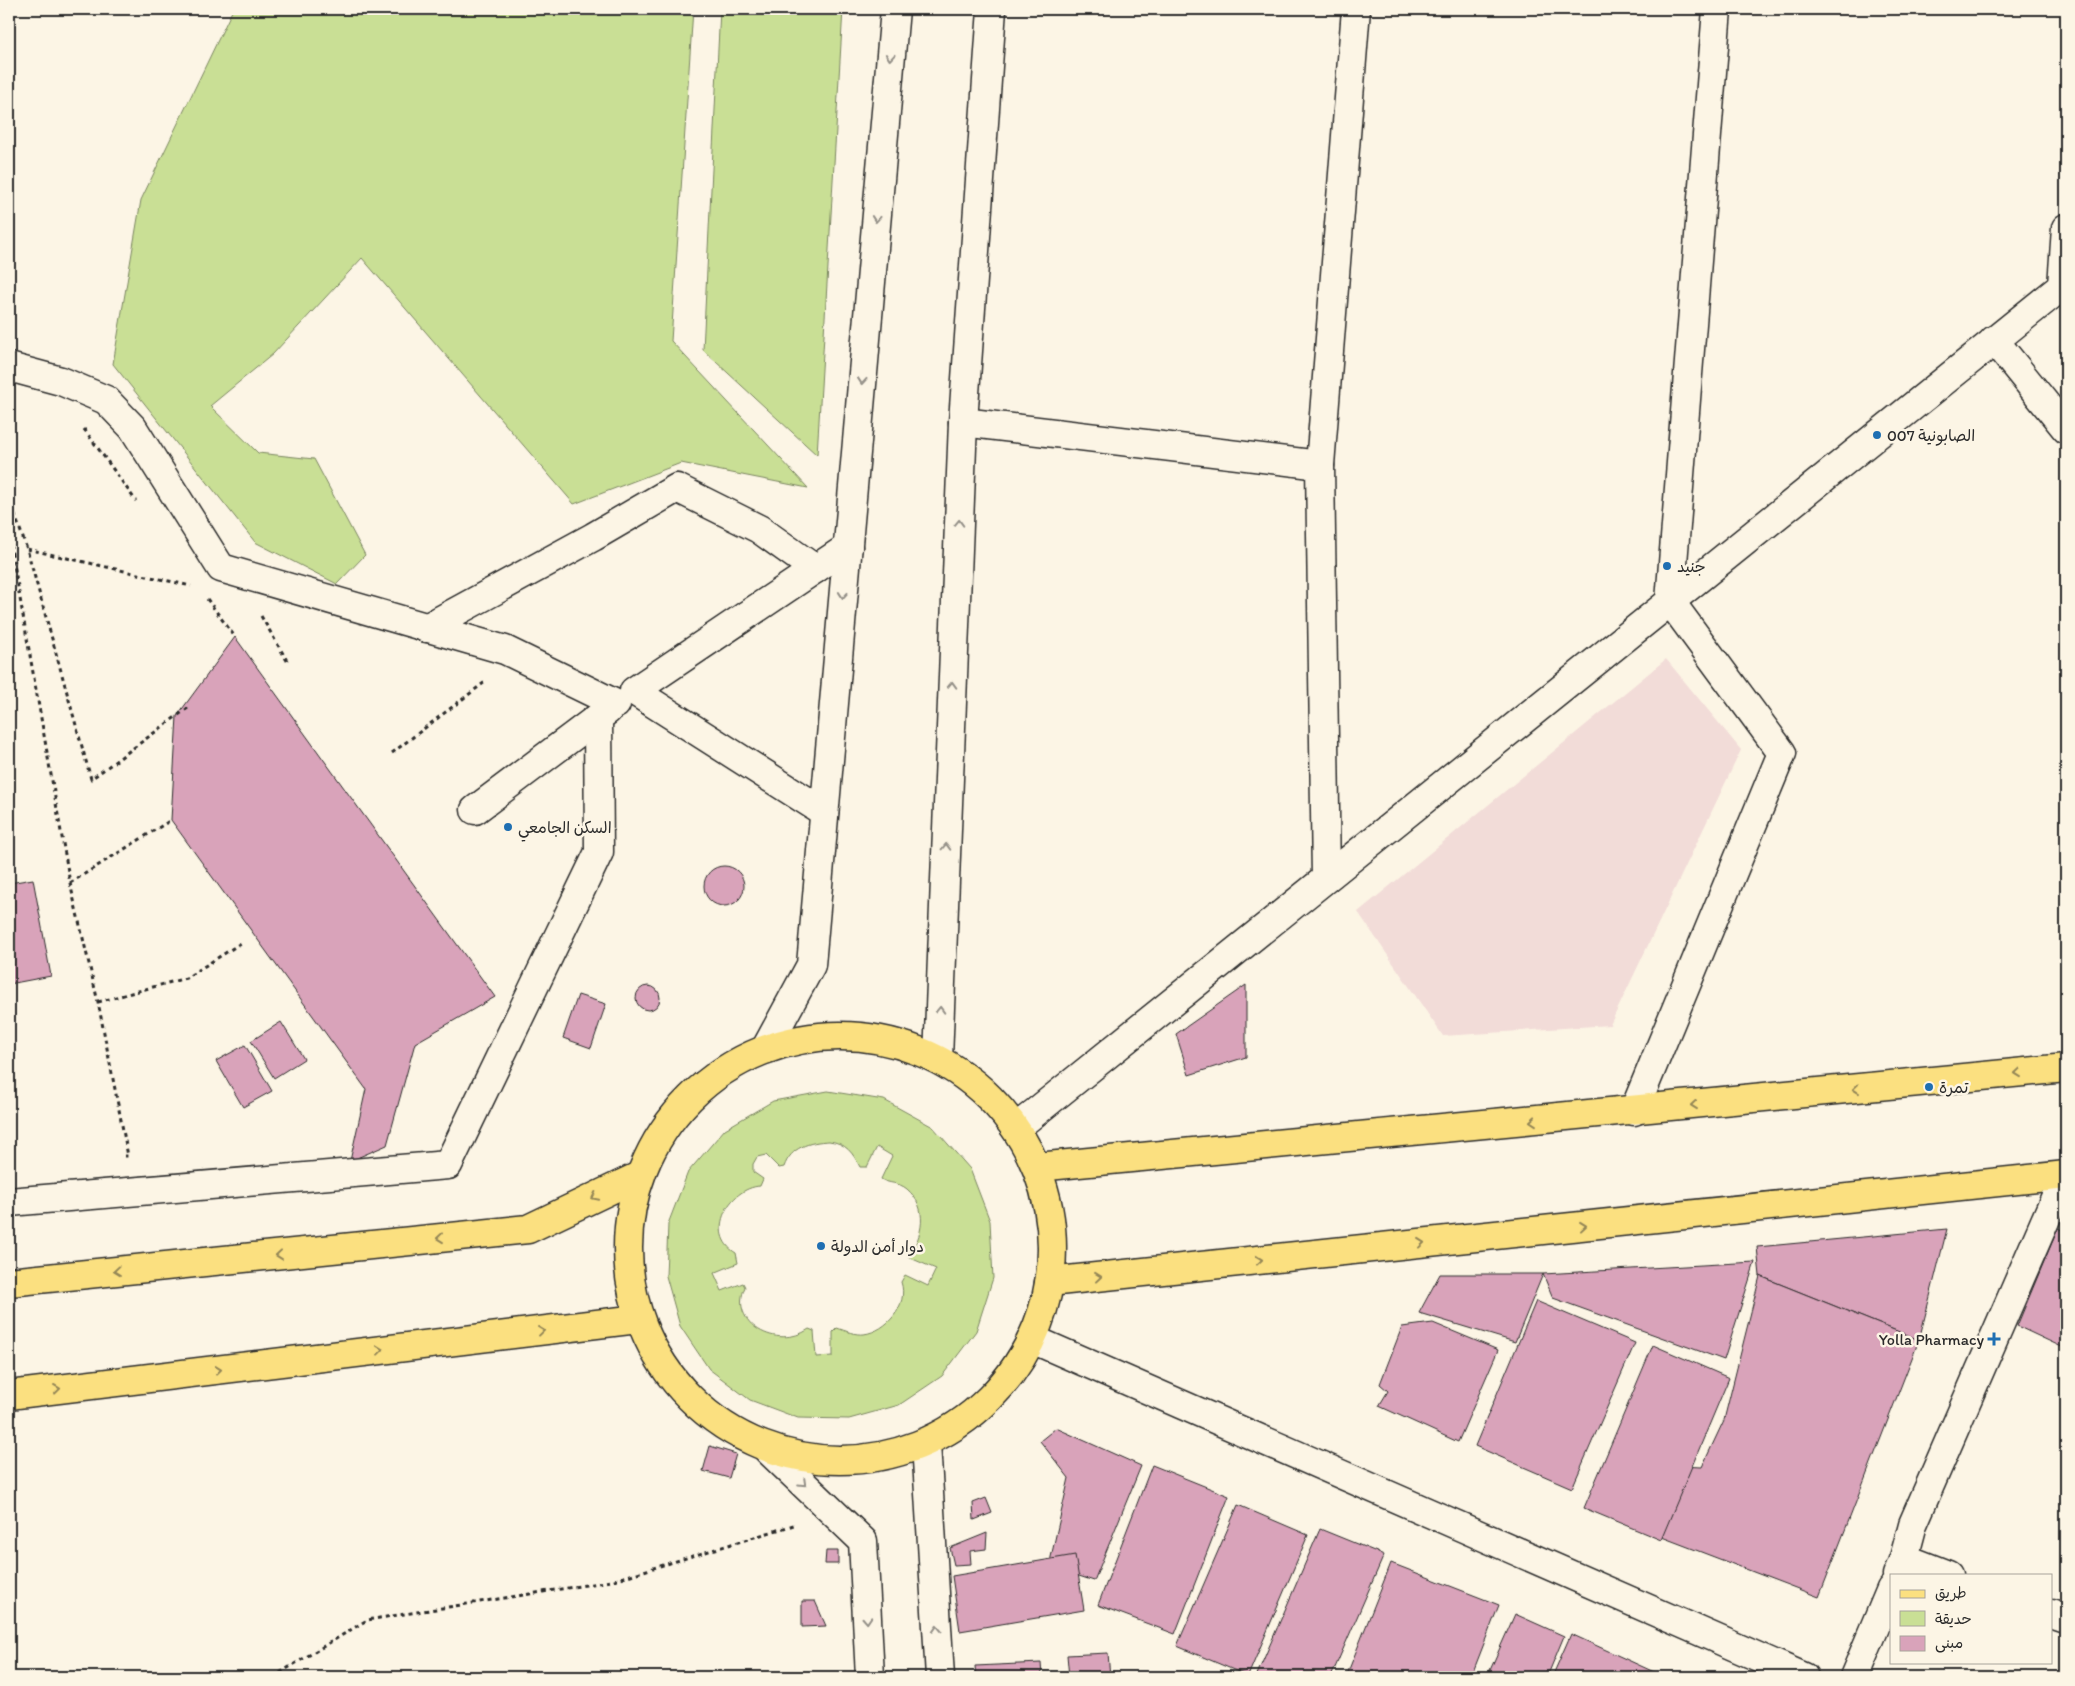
<svg xmlns="http://www.w3.org/2000/svg" width="2075" height="1686" font-family="Itim,'Playpen Sans Arabic',sans-serif">
	<style>
		.built { fill: #f2dcd8 }
		.green { fill: #c9df95; stroke: #7a8560; fill-rule: evenodd }
		.building { fill: #d9a3ba; stroke: #2b2b2b }
		.lines { fill: none; stroke-linecap: round; stroke-linejoin: round }
		.street-casing { stroke: #2b2b2b; stroke-width: 31 }
		.secondary-casing { stroke: #2b2b2b; stroke-width: 31 }
		.primary-casing { stroke: #2b2b2b; stroke-width: 31 }
		.path { stroke: #2b2b2b; stroke-width: 3; stroke-dasharray: 4 4; stroke-linecap: butt }
		.street { stroke: #fcf5e5; stroke-width: 28 }
		.secondary { stroke: #fcf5e5; stroke-width: 28 }
		.primary { stroke: #fbe080; stroke-width: 28 }
		.oneway { stroke: #949088 }
		.oneway2 { stroke: #938656 }
		.poi-dot { fill: #1f6fb2; stroke: #fcf5e5; stroke-width: 2 }
		.labels { text-anchor: middle; stroke-width: 5; stroke-linejoin: round; paint-order: stroke }
		.poi-label { font-size: 16px; fill: #2b2b2b; stroke: #fcf5e5; text-anchor: start }
	</style>
	<rect width="100%" height="100%" fill="#fcf5e5"/>
	<filter id="ink" filterUnits="userSpaceOnUse"><feTurbulence type="fractalNoise" baseFrequency=".02" numOctaves="2"/><feDisplacementMap in="SourceGraphic" scale="10" xChannelSelector="R" yChannelSelector="G"/><feConvolveMatrix kernelMatrix="1 2 1 2 8 2 1 2 1" color-interpolation-filters="sRGB"/></filter>
	<g filter="url(#ink)">
		<!-- built -->
		<polygon class="built" points="1666,659 1741,750 1610,1025 1443,1036 1358,912"/>
		<!-- green -->
		<g class="green">
			<polygon points="233,9 693,9 671,341 808,488 681,463 574,504 362,258 273,354 210,406 258,453 314,459 365,555 337,584 255,542 113,364 141,200"/>
			<polygon points="720,9 843,9 817,455 703,350"/>
			<path d="M828 1091 884 1100 933 1127 970 1169 990 1221 993 1278 976 1331 942 1376 899 1405 849 1419 798 1418 750 1400 709 1369 680 1326 666 1276 668 1224 688 1172 725 1129 773 1101ZM829 1141C846 1143 853 1153 860 1167H867L877 1147 892 1156 881 1179C888 1184 899 1182 907 1189 929 1208 923 1236 908 1257L936 1269 928 1286 905 1275 901 1282C909 1305 887 1331 864 1334 855 1335 846 1331 837 1328L833 1332V1356L816 1357 814 1331 809 1329C777 1351 728 1323 745 1287L743 1283 722 1291 714 1273 738 1263 736 1253C704 1234 729 1188 760 1186L763 1179 753 1172V1164L757 1157 766 1155 779 1168 784 1167C791 1147 809 1142 829 1141Z"/>
		</g>
		<!-- building -->
		<g class="building">
			<polygon points="235,637 495,997 415,1043 387,1145 350,1161 366,1089 171,820 177,716"/>
			<circle cx="724" cy="886" r="20"/>
			<polygon points="33,879 51,976 9,984 9,883"/>
			<polygon points="1246,985 1246,1057 1189,1075 1176,1034"/>
			<circle cx="648" cy="998" r="12"/>
			<polygon points="578,995 606,1004 591,1048 563,1038"/>
			<polygon points="281,1022 304,1059 274,1078 251,1041"/>
			<polygon points="245,1045 272,1091 243,1107 216,1061"/>
			<polygon points="2058,1228 2066,1232 2066,1349 2017,1326"/>
			<polygon points="1947,1229 1919,1340 1760,1276 1757,1247"/>
			<polygon points="1755,1262 1724,1360 1553,1298 1543,1274"/>
			<polygon points="1440,1274 1543,1274 1515,1342 1419,1313"/>
			<polygon points="1760,1276 1919,1340 1819,1597 1654,1534 1677,1466 1702,1467 1724,1420"/>
			<polygon points="1536,1301 1635,1343 1572,1488 1475,1446"/>
			<polygon points="1433,1323 1498,1350 1458,1442 1379,1406 1388,1391 1380,1384 1402,1327"/>
			<polygon points="1653,1345 1729,1378 1661,1540 1584,1508"/>
			<polygon points="1056,1428 1141,1466 1094,1581 1049,1566 1069,1478 1040,1441"/>
			<polygon points="710,1446 736,1454 729,1478 703,1471"/>
			<polygon points="1152,1465 1229,1496 1175,1634 1098,1605"/>
			<polygon points="986,1498 992,1513 974,1520 973,1503"/>
			<polygon points="1238,1505 1308,1535 1248,1676 1177,1646"/>
			<polygon points="1320,1529 1384,1555 1331,1677 1256,1677"/>
			<polygon points="987,1533 986,1549 970,1551 971,1564 954,1565 950,1548"/>
			<polygon points="826,1551 838,1551 838,1564 825,1564"/>
			<polygon points="1075,1555 1084,1610 960,1631 952,1576"/>
			<polygon points="1391,1563 1499,1605 1471,1677 1346,1677"/>
			<polygon points="802,1601 815,1601 826,1626 802,1627"/>
			<polygon points="1515,1614 1564,1636 1547,1677 1487,1677"/>
			<polygon points="1571,1634 1665,1677 1552,1677"/>
			<polygon points="1108,1653 1110,1677 1069,1677 1067,1655"/>
			<polygon points="1041,1663 1042,1677 976,1677 975,1666"/>
		</g>
		<g class="lines">
			<!-- street casing -->
			<g class="street-casing">
				<g id="street">
					<polyline points="2062,286 2066,228"/>
					<polyline points="1994,340 2066,429"/>
					<polyline points="9,367 61,381 106,400 133,428 221,568 505,650 616,704"/>
					<polyline points="963,422 1320,465"/>
					<polyline points="426,628 593,537 677,488 759,529 815,569"/>
					<polyline points="475,810 608,710"/>
					<polyline points="824,812 634,691 848,547"/>
					<polyline points="1326,878 1320,465 1356,9"/>
					<polyline points="1634,1111 1782,753 1670,601 1717,9"/>
					<polyline points="1016,1128 2066,283"/>
					<polyline points="9,1202 448,1165 599,852 598,718"/>
					<polyline points="1032,1339 1804,1677"/>
					<polyline points="1904,1558 1948,1575"/>
					<polyline points="1897,1575 1904,1558 1913,1524 2065,1175"/>
					<polyline points="2051,1614 2066,1619"/>
					<polyline points="1854,1677 1891,1589"/>
				</g>
			</g>
			<!-- secondary casing -->
			<g class="secondary-casing">
				<g id="secondary">
					<polyline points="766,1048 811,965 895,9"/>
					<polyline points="938,1059 963,422 992,9"/>
					<polyline points="926,1443 940,1677"/>
					<polyline points="768,1450 863,1541 870,1677"/>
				</g>
			</g>
			<!-- primary casing -->
			<g class="primary-casing">
				<g id="primary">
					<circle cx="840" cy="1248" r="212"/>
					<polyline points="1037,1167 2066,1068"/>
					<polyline points="9,1282 528,1229 639,1176"/>
					<polyline points="1049,1282 2066,1175"/>
					<polyline points="9,1395 638,1319"/>
				</g>
			</g>
			<!-- path -->
			<g class="path">
				<polyline points="84,429 136,501"/>
				<polyline points="9,499 27,549 91,779 188,708"/>
				<polyline points="9,536 70,883 98,1002 128,1156 125,1156"/>
				<polyline points="27,549 191,586"/>
				<polyline points="207,599 235,637"/>
				<polyline points="261,616 289,664"/>
				<polyline points="392,753 485,682 484,680"/>
				<polyline points="70,883 171,820"/>
				<polyline points="98,1002 186,978 244,941"/>
				<polyline points="273,1677 367,1620 611,1581 797,1524"/>
			</g>
			<!-- street -->
			<use href="#street" class="street"/>
			<!-- secondary -->
			<use href="#secondary" class="secondary"/>
			<!-- primary -->
			<use href="#primary" class="primary"/>
		</g>
		<!-- one-way arrows -->
		<defs><path id="oneway-chevron" d="M-2-3.5L2.5 0L-2 3.5" fill="none" stroke-width="1.6" stroke-linecap="round" stroke-linejoin="round" transform="scale(1.25)"/></defs>
		<g class="oneway">
			<use href="#oneway-chevron" transform="translate(890 57) rotate(95)"/>
			<use href="#oneway-chevron" transform="translate(876 219) rotate(95)"/>
			<use href="#oneway-chevron" transform="translate(862 381) rotate(95)"/>
			<use href="#oneway-chevron" transform="translate(959 523) rotate(-88)"/>
			<use href="#oneway-chevron" transform="translate(843 595) rotate(95)"/>
			<use href="#oneway-chevron" transform="translate(952 685) rotate(-88)"/>
			<use href="#oneway-chevron" transform="translate(946 847) rotate(-88)"/>
			<use href="#oneway-chevron" transform="translate(940 1010) rotate(-88)"/>
			<use href="#oneway-chevron" transform="translate(803 1483) rotate(44)"/>
			<use href="#oneway-chevron" transform="translate(867 1620) rotate(87)"/>
			<use href="#oneway-chevron" transform="translate(937 1629) rotate(-93)"/>
		</g>
		<g class="oneway2">
			<use href="#oneway-chevron" transform="translate(2018 1073) rotate(174)"/>
			<use href="#oneway-chevron" transform="translate(1856 1089) rotate(174)"/>
			<use href="#oneway-chevron" transform="translate(1694 1105) rotate(174)"/>
			<use href="#oneway-chevron" transform="translate(1533 1121) rotate(175)"/>
			<use href="#oneway-chevron" transform="translate(595 1197) rotate(154)"/>
			<use href="#oneway-chevron" transform="translate(1583 1226) rotate(-6)"/>
			<use href="#oneway-chevron" transform="translate(440 1238) rotate(174)"/>
			<use href="#oneway-chevron" transform="translate(1421 1243) rotate(-6)"/>
			<use href="#oneway-chevron" transform="translate(279 1255) rotate(174)"/>
			<use href="#oneway-chevron" transform="translate(1259 1260) rotate(-6)"/>
			<use href="#oneway-chevron" transform="translate(117 1271) rotate(174)"/>
			<use href="#oneway-chevron" transform="translate(1098 1277) rotate(-6)"/>
			<use href="#oneway-chevron" transform="translate(541 1331) rotate(-7)"/>
			<use href="#oneway-chevron" transform="translate(380 1350) rotate(-7)"/>
			<use href="#oneway-chevron" transform="translate(218 1370) rotate(-7)"/>
			<use href="#oneway-chevron" transform="translate(57 1389) rotate(-7)"/>
		</g>
	</g>
	<!-- markers -->
	<g class="poi-dot">
		<circle cx="1877" cy="435" r="5"/>
		<circle cx="1667" cy="566" r="5"/>
		<circle cx="508" cy="827" r="5"/>
		<circle cx="1929" cy="1087" r="5"/>
		<circle cx="821" cy="1246" r="5"/>
		<path d="M1991.5 1331.5h5v5h5v5h-5v5h-5v-5h-5v-5h5z"/>
	</g>
	<g class="labels">
		<!-- poi labels -->
		<g class="poi-label">
			<text x="1887" y="441">الصابونية 007</text>
			<text x="1677" y="572">جنيد</text>
			<text x="518" y="833">السكن الجامعي</text>
			<text x="1939" y="1093">تمرة</text>
			<text x="831" y="1252">دوار أمن الدولة</text>
			<text x="1984" y="1345" text-anchor="end">Yolla Pharmacy</text>
		</g>
	</g>
	<!-- margin -->
	<rect width="2075" height="1686" fill="none" stroke="#fcf5e5" stroke-width="30"/>
	<rect x="15" y="15" width="2045" height="1656" fill="none" stroke="#2b2b2b" stroke-width="2" filter="url(#ink)"/>
	<!-- legend -->
	<rect x="1890" y="1574" width="162" height="90" fill="#fcf5e5" stroke="#a8a49b"/>
	<rect x="1900" y="1590" width="25" height="8" fill="#fbe080" stroke="#a8a49b"/>
	<text x="1935" y="1598" font-size="15" fill="#2b2b2b">طريق</text>
	<rect x="1900" y="1611" width="25" height="15" fill="#c9df95" stroke="#a8a49b"/>
	<text x="1935" y="1624" font-size="15" fill="#2b2b2b">حديقة</text>
	<rect x="1900" y="1636" width="25" height="15" fill="#d9a3ba" stroke="#a8a49b"/>
	<text x="1935" y="1648" font-size="15" fill="#2b2b2b">مبنى</text>
</svg>
